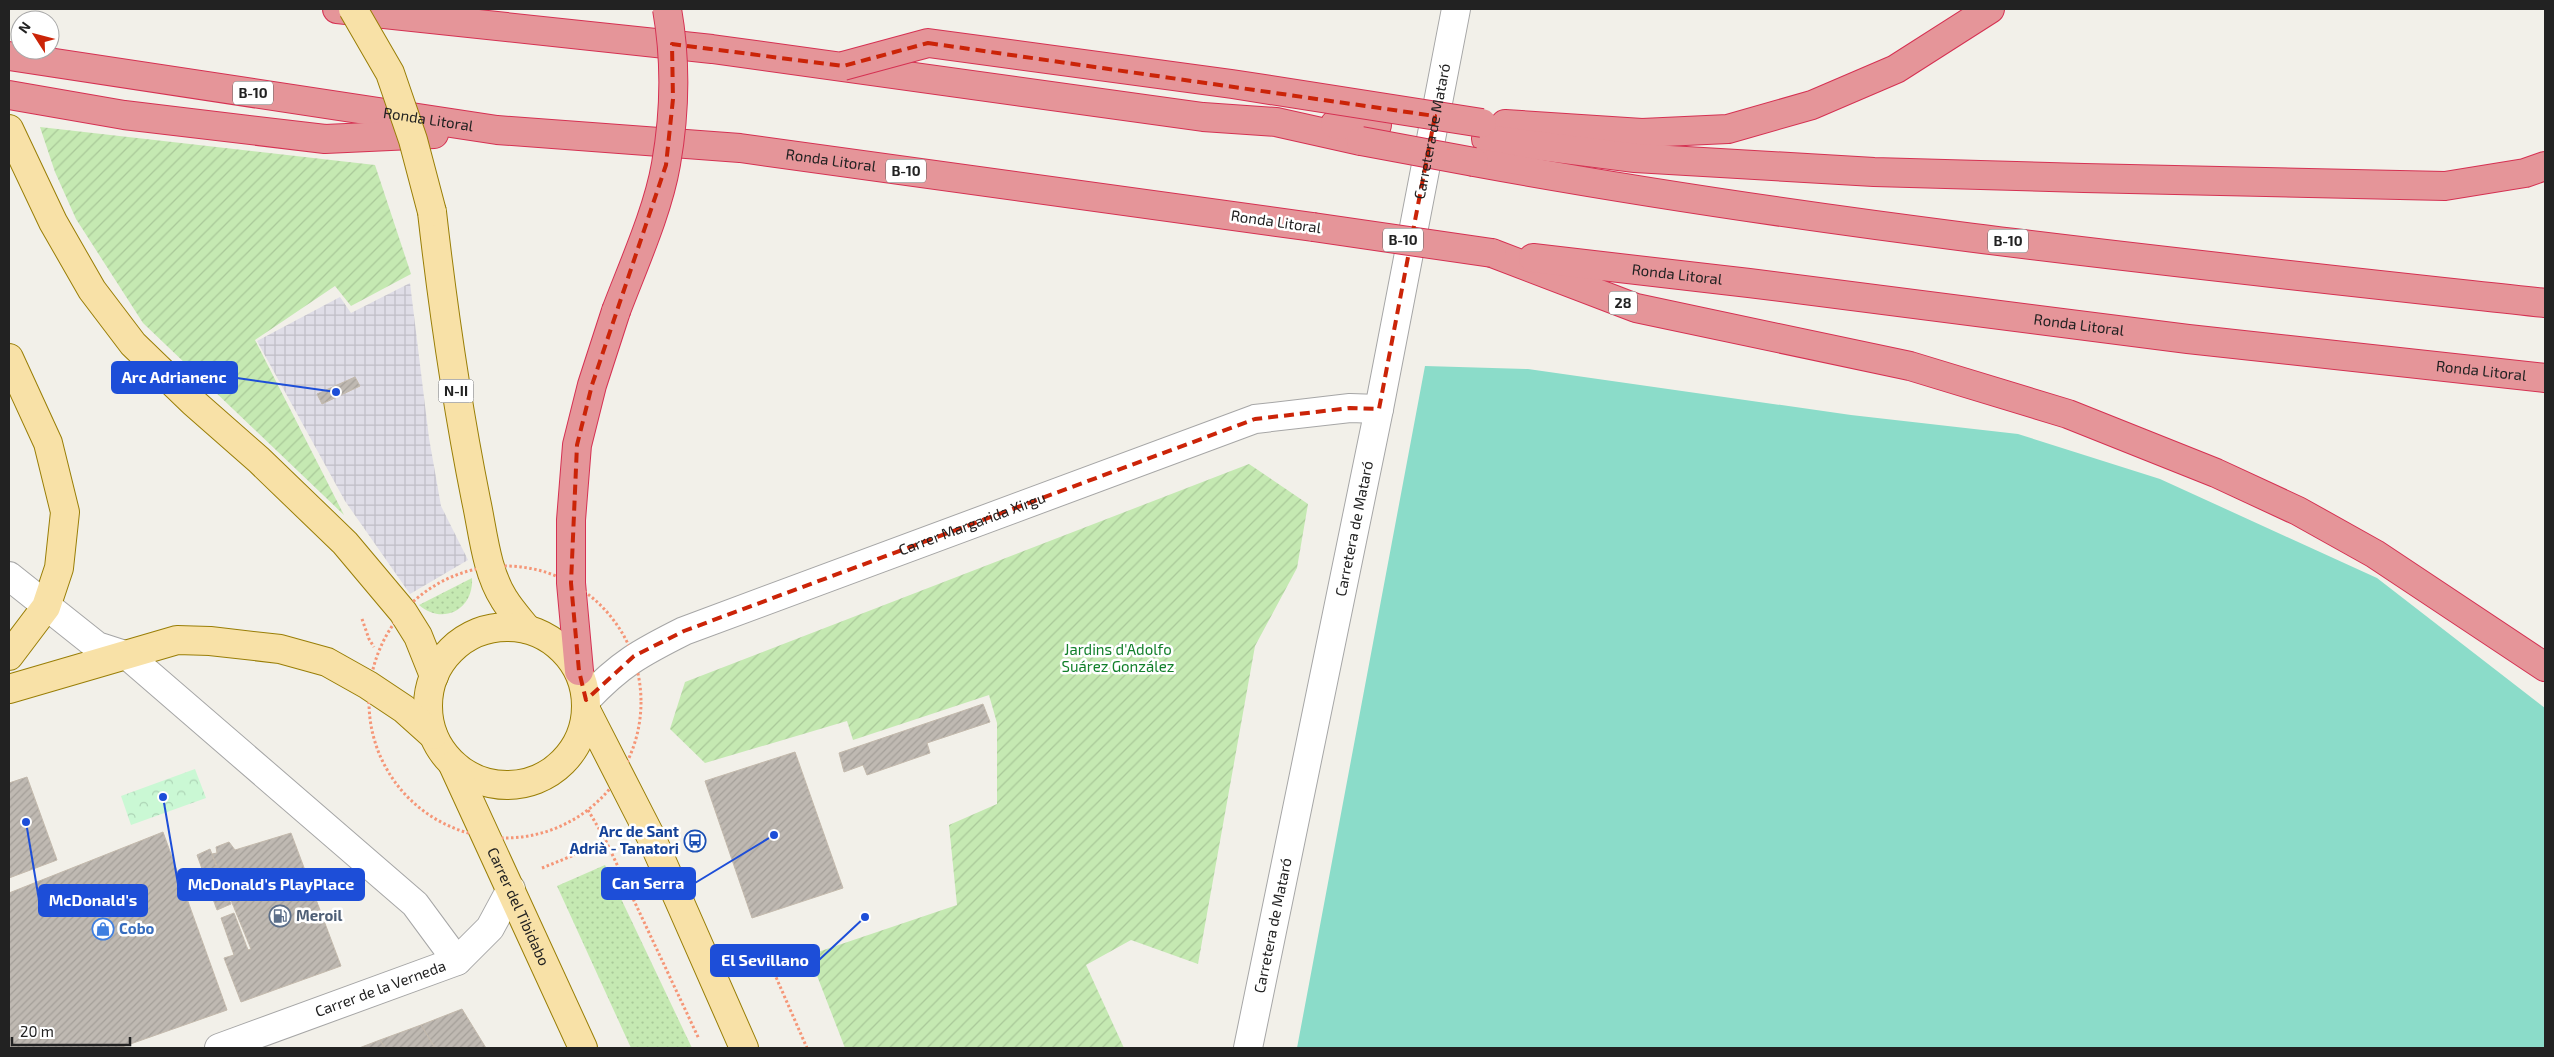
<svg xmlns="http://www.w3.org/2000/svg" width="2554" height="1057" font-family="'Exo 2',sans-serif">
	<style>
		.grass { fill: url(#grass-dots) }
		.park { fill: url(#park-crowns) }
		.garden { fill: url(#garden-furrows) }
		.pitch { fill: #8bdcc9 }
		.plaza { fill: url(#plaza-grid) }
		.building { fill: url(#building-hatch); stroke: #c3b9ac }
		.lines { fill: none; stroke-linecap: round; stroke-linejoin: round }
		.minor-casing { stroke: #a6a6a6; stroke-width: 30 }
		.major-casing { stroke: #997e06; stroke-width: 30 }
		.highway-casing { stroke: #d53152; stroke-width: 30 }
		.path { stroke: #f59677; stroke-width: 3; stroke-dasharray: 2.5 2.5; stroke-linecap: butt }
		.minor { stroke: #fff; stroke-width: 28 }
		.major { stroke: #f8e1a7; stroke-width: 28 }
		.highway { stroke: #e59599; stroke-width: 28 }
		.major-bridge-casing { stroke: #997e06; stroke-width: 30; stroke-linecap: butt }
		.highway-bridge-casing { stroke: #d53152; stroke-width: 30; stroke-linecap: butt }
		.major-bridge { stroke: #f8e1a7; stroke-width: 28 }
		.highway-bridge { stroke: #e59599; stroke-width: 28 }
		.marked { fill: none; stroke: #cb2408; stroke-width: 4; stroke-dasharray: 10 6; stroke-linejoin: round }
		.labels { text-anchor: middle; stroke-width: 5; stroke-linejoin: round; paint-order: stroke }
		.shield { fill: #fff; stroke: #646464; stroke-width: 1 }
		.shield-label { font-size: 14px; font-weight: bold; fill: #222 }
		.street-label { font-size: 15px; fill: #222; stroke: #fff }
		.park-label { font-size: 15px; fill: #117f2a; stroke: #fff }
		.transit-label { font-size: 15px; font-weight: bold; fill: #164399; stroke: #fff; text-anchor: end }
		.service-label { font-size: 15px; font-weight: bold; fill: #4e5e75; stroke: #fff; text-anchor: start }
		.shop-label { font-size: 15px; font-weight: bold; fill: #366cbe; stroke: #fff; text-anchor: start }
		.leader { fill: none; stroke: #1d4ed8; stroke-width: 2 }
		.callout-dot { fill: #1d4ed8; stroke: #fff; stroke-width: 2 }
		.callout { fill: #1d4ed8; stroke: #1d4ed8; stroke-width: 2 }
		.callout-label { font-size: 16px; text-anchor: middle; font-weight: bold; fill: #fff }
	</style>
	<defs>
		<pattern id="grass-dots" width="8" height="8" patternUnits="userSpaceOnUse" patternTransform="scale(1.25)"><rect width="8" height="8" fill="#c5e9b2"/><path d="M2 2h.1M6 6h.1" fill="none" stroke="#a9c899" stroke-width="1.8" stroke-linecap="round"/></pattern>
		<pattern id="park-crowns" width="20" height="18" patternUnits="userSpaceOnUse" patternTransform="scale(1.25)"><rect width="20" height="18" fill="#caf8d4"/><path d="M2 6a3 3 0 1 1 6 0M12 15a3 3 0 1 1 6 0" fill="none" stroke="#add4b6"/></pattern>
		<pattern id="garden-furrows" width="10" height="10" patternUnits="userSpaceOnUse" patternTransform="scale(1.25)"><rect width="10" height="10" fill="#c5e9b2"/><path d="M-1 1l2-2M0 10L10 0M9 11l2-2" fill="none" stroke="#a9c899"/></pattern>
		<pattern id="plaza-grid" width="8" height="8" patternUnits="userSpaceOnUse" patternTransform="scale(1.25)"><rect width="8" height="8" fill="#dfdde7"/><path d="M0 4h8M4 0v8" fill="none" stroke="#bfbdc6"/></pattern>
		<pattern id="building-hatch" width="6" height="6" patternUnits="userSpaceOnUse" patternTransform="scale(1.25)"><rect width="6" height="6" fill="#bfb9b2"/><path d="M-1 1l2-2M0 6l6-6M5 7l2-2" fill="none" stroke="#a49f99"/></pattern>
	</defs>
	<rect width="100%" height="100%" fill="#f2f0e9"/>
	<!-- grass -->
	<g class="grass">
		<path d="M472 578C474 609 443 626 419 605Z"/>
		<polygon points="605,865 692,1048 631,1048 557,886"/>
	</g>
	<!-- park -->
	<polygon class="park" points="195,769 206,798 131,825 121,796"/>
	<!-- garden -->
	<g class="garden">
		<polygon points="40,127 375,165 411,274 351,306 335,286 255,340 344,515 143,323 76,219 55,172"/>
		<polygon points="1249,464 1308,504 1297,568 1255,646 1198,964 1131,940 1086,965 1124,1048 845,1048 809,955 957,905 949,825 997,804 997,723 989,695 853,740 847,721 705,763 670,729 685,682"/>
	</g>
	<!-- pitch -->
	<polygon class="pitch" points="1425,366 1528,369 1851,415 2018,434 2160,479 2377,578 2545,708 2545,1048 1297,1048"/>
	<!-- plaza -->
	<polygon class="plaza" points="410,283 429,438 441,506 468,560 410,594 345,501 257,341 340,297 351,313"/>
	<!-- building -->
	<g class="building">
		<polygon points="355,377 360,386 322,404 317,394"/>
		<polygon points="983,704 990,722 927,743 930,753 867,775 863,765 844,772 839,753"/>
		<polygon points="795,752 843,888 752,918 705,781"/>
		<polygon points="27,777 57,860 9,878 9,783"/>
		<polygon points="163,832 227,1010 119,1048 9,1048 9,893"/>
		<polygon points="291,833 341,966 241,1002 224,958 234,955 221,918 234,913 248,950 251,949 212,854 217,853 216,847 229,842 235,850"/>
		<polygon points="210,849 231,904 217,910 197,855"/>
		<polygon points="462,1009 486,1048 435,1048 421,1025"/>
		<polygon points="421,1025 435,1048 385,1048 380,1040"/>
		<polygon points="380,1040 385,1048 359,1048"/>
	</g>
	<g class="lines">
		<!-- minor casing -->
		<g class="minor-casing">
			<g id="minor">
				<polyline points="9,576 97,646 128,656 415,904 457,961"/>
				<path id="s1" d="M586 700C620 664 640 653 684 631L1255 419 1350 408 1379 409"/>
				<path id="s2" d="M219 1048 457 961 490 928 511 889"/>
				<path id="s3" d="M1248 1048 1379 409 1456 9"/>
			</g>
		</g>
		<!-- major casing -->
		<g class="major-casing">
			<g id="major">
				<polyline points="9,129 53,222 92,290 133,344 193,402 259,460 345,543 403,612 418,636 434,676"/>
				<path d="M432 212C443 309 457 405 476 500 483 532 486 571 504 599 510 609 519 619 527 629"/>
				<polyline points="9,358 48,443 65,512 59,568 46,607 9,656"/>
				<circle cx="507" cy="706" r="79"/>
				<polyline points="9,689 177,640 210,641 280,649 327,662 368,685 404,709 433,735"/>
				<polyline points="587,712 652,839 744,1048"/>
				<path id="s4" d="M453 765 583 1048"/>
			</g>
		</g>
		<!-- highway casing -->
		<g class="highway-casing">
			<g id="highway">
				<polyline points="337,9 712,49 1203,117 1276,122 1361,141"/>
				<path id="s5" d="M9 56 497 130 740 148 1313 227"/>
				<polyline points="9,95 124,115 325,139 434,134"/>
				<polyline points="1335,124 1377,125"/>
				<polyline points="1505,124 1642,133 1728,129 1812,105 1896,69 1990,9"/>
				<polyline points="1486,139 1635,158 1874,172 2084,178 2445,186 2525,173 2545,166"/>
				<path d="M1474 162C1828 227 2187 264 2545 303"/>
				<polyline points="1492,253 1636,308 1910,366 2068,414 2216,473 2298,511 2375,554 2545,667"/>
				<path id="s6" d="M1533 258 1749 283 2188 339 2545 378"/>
				<polyline points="579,671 571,583 571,520 577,445 592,385 616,311"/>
			</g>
		</g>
		<!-- path -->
		<g class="path">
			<circle cx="505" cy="702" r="136"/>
			<polyline points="362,619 369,639 374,647"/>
			<polyline points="588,810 605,839 699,1039"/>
			<polyline points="542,868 599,845"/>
			<polyline points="795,959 772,968 807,1048"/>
		</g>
		<!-- minor -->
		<use href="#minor" class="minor"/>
		<!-- major -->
		<use href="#major" class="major"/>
		<!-- highway -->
		<use href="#highway" class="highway"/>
		<!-- major-bridge casing -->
		<g class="major-bridge-casing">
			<polyline id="major-bridge" points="353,9 390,73 413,140 432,212"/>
		</g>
		<!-- highway-bridge casing -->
		<g class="highway-bridge-casing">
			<g id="highway-bridge">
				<polyline points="843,66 928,43 1232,84 1482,123"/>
				<polyline points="1361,141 1474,162"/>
				<polyline points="1313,227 1492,253"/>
				<path d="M616 311C633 266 658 211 666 164 675 113 676 60 667 9"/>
			</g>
		</g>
		<!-- major-bridge -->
		<use href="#major-bridge" class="major-bridge"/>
		<!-- highway-bridge -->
		<use href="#highway-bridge" class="highway-bridge"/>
	</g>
	<!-- marked area -->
	<path class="marked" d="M928 43 1435 116 1379 409 1350 408 1255 419 684 631 634 656 586 700 579 671 571 583 577 445 592 385 666 165 673 99 672 44 843 66Z"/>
	<!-- icons -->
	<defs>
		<g id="bus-ring" transform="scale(1.125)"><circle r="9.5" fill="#fff" stroke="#1a4fb4" stroke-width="1.5"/><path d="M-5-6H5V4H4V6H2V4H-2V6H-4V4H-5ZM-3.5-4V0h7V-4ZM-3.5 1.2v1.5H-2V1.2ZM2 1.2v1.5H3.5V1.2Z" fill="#1a4fb4"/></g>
		<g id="fuel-ring" transform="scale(1.125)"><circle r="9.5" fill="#fff" stroke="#5c6f8a" stroke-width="1.5"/><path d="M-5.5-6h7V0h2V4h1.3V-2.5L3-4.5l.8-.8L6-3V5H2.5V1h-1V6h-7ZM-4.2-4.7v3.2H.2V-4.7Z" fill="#5c6f8a"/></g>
		<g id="shop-ring" transform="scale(1.125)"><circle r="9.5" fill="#fff" stroke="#3f7fe0" stroke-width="1.5"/><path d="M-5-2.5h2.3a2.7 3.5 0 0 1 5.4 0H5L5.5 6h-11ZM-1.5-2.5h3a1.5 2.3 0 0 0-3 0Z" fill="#3f7fe0"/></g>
	</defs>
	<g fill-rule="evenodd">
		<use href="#bus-ring" x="695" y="841"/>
		<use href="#fuel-ring" x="280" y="916"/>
		<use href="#shop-ring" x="103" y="929"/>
	</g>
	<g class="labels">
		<!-- shield labels -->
		<g class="shield">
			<rect x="233" y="81.5" width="40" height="23" rx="4"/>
			<rect x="886" y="159.5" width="40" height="23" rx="4"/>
			<rect x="1383" y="228.5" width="40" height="23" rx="4"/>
			<rect x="1988" y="229.5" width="40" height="23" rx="4"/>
			<rect x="1609" y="291.5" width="28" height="23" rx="4"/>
			<rect x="438.5" y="379.5" width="35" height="23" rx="4"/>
		</g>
		<g class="shield-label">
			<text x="253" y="98">B-10</text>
			<text x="906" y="176">B-10</text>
			<text x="1403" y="245">B-10</text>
			<text x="2008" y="246">B-10</text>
			<text x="1623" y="308">28</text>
			<text x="456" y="396">N-II</text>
		</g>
		<!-- street labels -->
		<g class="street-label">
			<text dy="5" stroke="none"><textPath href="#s5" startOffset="424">Ronda Litoral</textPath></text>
			<text dy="5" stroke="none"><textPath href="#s3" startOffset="935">Carretera de Mataró</textPath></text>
			<text dy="5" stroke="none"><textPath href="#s5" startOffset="829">Ronda Litoral</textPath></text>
			<text transform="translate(1276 222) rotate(8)" y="5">Ronda Litoral</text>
			<text dy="5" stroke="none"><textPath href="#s6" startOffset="145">Ronda Litoral</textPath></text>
			<text dy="5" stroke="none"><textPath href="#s6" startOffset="550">Ronda Litoral</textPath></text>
			<text dy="5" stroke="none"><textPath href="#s6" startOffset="955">Ronda Litoral</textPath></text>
			<text dy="5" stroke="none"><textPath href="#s1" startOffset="428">Carrer Margarida Xirgu</textPath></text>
			<text dy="5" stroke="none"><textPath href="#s3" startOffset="530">Carretera de Mataró</textPath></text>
			<text dy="5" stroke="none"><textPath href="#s4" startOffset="156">Carrer del Tibidabo</textPath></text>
			<text dy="5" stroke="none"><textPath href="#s3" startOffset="125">Carretera de Mataró</textPath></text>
			<text dy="5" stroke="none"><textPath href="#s2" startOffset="172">Carrer de la Verneda</textPath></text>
		</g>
		<!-- park labels -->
		<g class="park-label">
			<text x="1118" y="655">Jardins d'Adolfo<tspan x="1118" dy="17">Suárez González</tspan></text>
		</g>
		<!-- transit labels -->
		<g class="transit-label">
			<text x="679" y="837">Arc de Sant<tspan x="679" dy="17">Adrià - Tanatori</tspan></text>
		</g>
		<!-- service labels -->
		<g class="service-label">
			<text x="296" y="921">Meroil</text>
		</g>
		<!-- shop labels -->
		<g class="shop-label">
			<text x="119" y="934">Cobo</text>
		</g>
	</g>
	<!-- callouts -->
	<path class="leader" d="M336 392L237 378M774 835L695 883M163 797L178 884M26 822L39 900M865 917L819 960"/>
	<g class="callout-dot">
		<circle cx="336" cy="392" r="5"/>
		<circle cx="774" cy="835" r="5"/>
		<circle cx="163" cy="797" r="5"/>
		<circle cx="26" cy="822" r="5"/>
		<circle cx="865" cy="917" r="5"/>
	</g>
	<g class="callout">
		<rect x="112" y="362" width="125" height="31" rx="5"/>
		<rect x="602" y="868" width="93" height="31" rx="5"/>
		<rect x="178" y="869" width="186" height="31" rx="5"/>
		<rect x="39" y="885" width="108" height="31" rx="5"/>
		<rect x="711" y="945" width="108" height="31" rx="5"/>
	</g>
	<g class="callout-label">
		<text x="174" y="383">Arc Adrianenc</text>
		<text x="648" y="889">Can Serra</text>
		<text x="271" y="890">McDonald's PlayPlace</text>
		<text x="93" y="906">McDonald's</text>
		<text x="765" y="966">El Sevillano</text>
	</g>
	<!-- border -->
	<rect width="2554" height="1057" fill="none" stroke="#222222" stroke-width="20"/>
	<!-- north arrow -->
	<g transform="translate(35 35) rotate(306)"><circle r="24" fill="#ffffff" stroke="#a7a7a7"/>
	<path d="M0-4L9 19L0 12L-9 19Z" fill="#cb2408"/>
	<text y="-8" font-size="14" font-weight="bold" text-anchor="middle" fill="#222222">N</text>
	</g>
	<!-- scale -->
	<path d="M12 1037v8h118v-8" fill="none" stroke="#222222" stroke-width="2.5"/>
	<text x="20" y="1037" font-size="15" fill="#222222" stroke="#ffffff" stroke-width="4" paint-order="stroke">20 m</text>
</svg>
